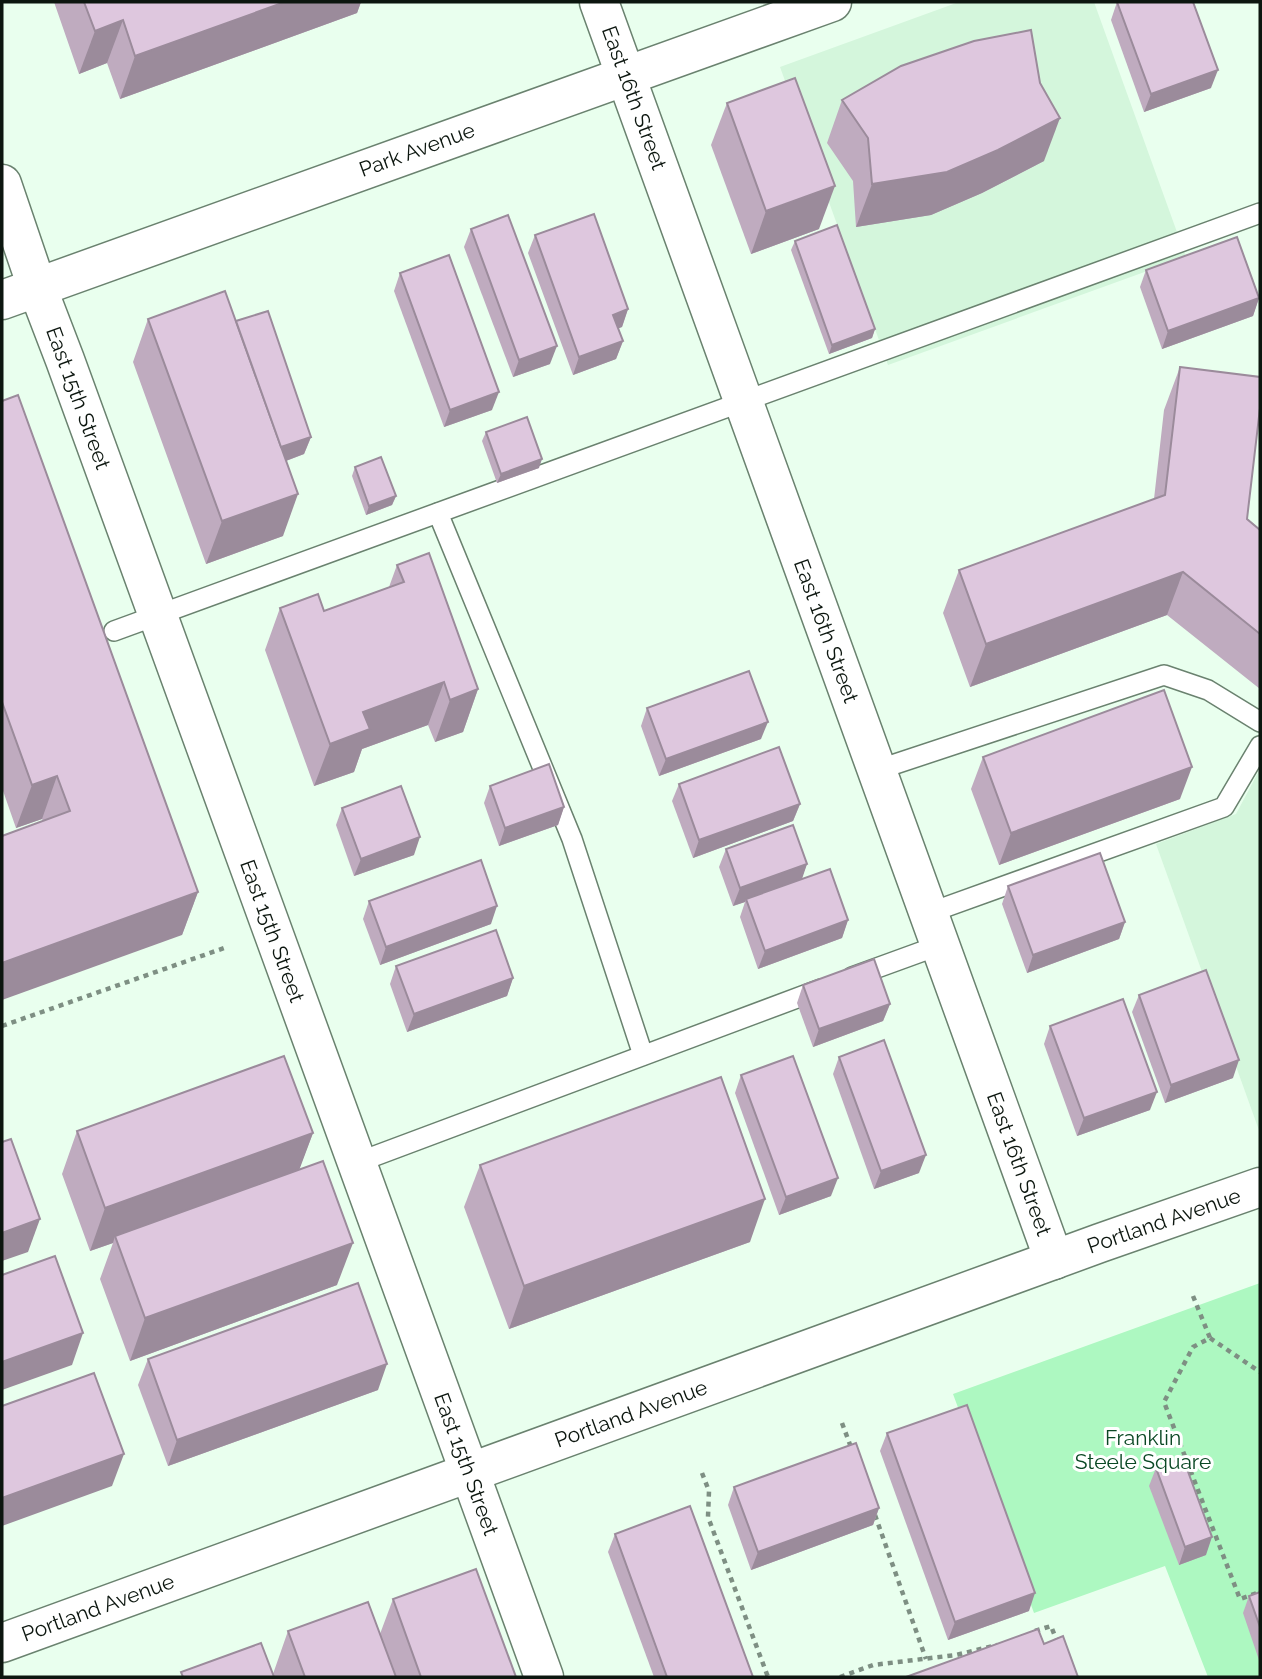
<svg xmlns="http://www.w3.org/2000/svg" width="1262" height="1679" font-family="Raleway,sans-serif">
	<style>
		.built { fill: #d4f6dc }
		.green { fill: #adf8c1 }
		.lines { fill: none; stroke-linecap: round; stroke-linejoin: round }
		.lane-casing { stroke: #6a826f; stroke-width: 22 }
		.street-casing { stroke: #6a826f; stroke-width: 41 }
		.secondary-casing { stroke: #6a826f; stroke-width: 41 }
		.path { stroke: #7e8f83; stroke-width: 4.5; stroke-dasharray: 5 5; stroke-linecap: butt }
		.lane { stroke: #fff; stroke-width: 19 }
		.street { stroke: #fff; stroke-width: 38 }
		.secondary { stroke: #fff; stroke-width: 38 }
		.wall { fill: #bfabbf }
		.shaded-wall { fill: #9b8b9b }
		.building { fill: #dec7de; stroke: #9b8b9b; stroke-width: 2 }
		.labels { text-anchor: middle; stroke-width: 6; stroke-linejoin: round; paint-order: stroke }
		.street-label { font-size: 21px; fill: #0c160f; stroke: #fff }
		.park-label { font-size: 21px; fill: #0a4824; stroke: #fff }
	</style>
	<rect width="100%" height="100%" fill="#e9ffee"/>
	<!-- built -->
	<g class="built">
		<polygon points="959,2 1094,2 1186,257 888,365 780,67"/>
		<polygon points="1260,769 1260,1133 1156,844 1236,814"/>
	</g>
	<!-- green -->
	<polygon class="green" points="1260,1283 1260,1677 1208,1677 1165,1566 1034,1613 953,1394"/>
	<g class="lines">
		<!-- lane casing -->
		<g class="lane-casing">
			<g id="lane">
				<polyline points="438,513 572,839 643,1055"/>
				<polyline points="114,631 1260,213"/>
				<polyline points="877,770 1164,675 1208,690 1260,722"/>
				<polyline points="929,913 1224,807 1260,746"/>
				<polyline points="852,977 940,945"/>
				<polyline points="356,1163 821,989"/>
			</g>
		</g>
		<!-- street casing -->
		<g class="street-casing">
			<polyline id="street" points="599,2 1054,1260"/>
		</g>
		<!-- secondary casing -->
		<g class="secondary-casing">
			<g id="secondary">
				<polyline points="2,184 37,287 65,360 544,1677"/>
				<polyline points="2,300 832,2"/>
				<polyline points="2,1643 1100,1243 1260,1187"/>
			</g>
		</g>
		<!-- path -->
		<g class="path">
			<polyline points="2,1026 227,947"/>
			<polyline points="1193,1296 1210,1338 1193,1347 1164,1402 1240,1599 1260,1592"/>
			<polyline points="1210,1338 1260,1372"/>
			<polyline points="842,1423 852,1450"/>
			<polyline points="702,1473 709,1491 708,1517 768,1677"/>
			<polyline points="875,1515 926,1659"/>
			<polyline points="1035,1631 1051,1626 1058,1644"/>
			<polyline points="840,1677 873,1665 956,1655 997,1645"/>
		</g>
		<!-- lane -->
		<use href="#lane" class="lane"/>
		<!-- street -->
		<use href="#street" class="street"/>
		<!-- secondary -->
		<use href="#secondary" class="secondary"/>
	</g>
	<!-- wall -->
	<g class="wall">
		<polygon points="54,2 361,2 357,13 120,99 107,63 79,74"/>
		<polygon points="1117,2 1211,88 1144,112 1111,20"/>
		<polygon points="842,100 1044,161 982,193 931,215 856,227 853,181 827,143"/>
		<polygon points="727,103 819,229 751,254 711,145"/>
		<polygon points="471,229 550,364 513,377 464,247"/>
		<polygon points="535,235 628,309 622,327 618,328 623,341 616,359 573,375 528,253"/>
		<polygon points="795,241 875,329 872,338 829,354 791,250"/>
		<polygon points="1146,270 1259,298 1253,316 1162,349 1140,287"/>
		<polygon points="400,273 492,410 444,427 394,291"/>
		<polygon points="148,319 236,321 311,437 304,454 286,461 283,536 206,564 133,362"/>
		<polygon points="1180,367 1247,519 1260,530 1260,689 1167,615 970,687 943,613 959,570 1154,499 1164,410"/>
		<polygon points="2,401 198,892 182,935 43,821 42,819 16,828 2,788"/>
		<polygon points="486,432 539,468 497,483 482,441"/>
		<polygon points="355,467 396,496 392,505 366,515 352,476"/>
		<polygon points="397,565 478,689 463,732 435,742 428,725 362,749 354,772 314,786 265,650 280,608 324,611 389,587"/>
		<polygon points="647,708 761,739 659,776 641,726"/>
		<polygon points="983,757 1180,799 999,865 971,789"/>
		<polygon points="679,784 800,804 793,821 693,858 672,801"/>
		<polygon points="490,786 564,807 558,825 499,846 484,803"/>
		<polygon points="342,808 414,855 354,876 336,825"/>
		<polygon points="726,849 807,864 801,879 848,920 842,938 758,969 740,917 745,902 733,906 719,867"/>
		<polygon points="1008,886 1125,922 1119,939 1027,973 1002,904"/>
		<polygon points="369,901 491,924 380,965 363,919"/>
		<polygon points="396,966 513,978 507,996 407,1032 390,984"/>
		<polygon points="803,985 890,1004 883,1021 813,1047 797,1003"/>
		<polygon points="1139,995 1233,1078 1165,1103 1132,1012"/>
		<polygon points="1050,1026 1150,1110 1077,1136 1044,1044"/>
		<polygon points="839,1057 919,1173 874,1189 833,1074"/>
		<polygon points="741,1075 831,1196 779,1215 735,1093"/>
		<polygon points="77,1131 313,1133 299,1169 337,1285 130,1361 100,1279 113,1243 90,1251 62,1174"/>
		<polygon points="480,1165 750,1242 509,1329 464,1207"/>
		<polygon points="148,1359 378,1390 168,1466 138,1385"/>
		<polygon points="887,1433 1029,1611 948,1640 880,1451"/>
		<polygon points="1156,1468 1206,1555 1179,1565 1149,1486"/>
		<polygon points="734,1487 879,1508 873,1525 751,1570 728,1505"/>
		<polygon points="615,1534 753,1677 654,1677 608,1552"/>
		<polygon points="1260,1592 1260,1663 1243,1613 1249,1596"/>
		<polygon points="393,1599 516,1677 274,1677 273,1674 288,1631 380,1634"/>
	</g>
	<!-- shaded-wall -->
	<g class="shaded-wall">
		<polygon points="285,2 361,2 357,13 120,99 135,56"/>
		<polygon points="123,20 107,63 79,74 95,31"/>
		<polygon points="1218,70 1211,88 1144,112 1151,94"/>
		<polygon points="1060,118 1044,161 982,193 931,215 856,227 872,184"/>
		<polygon points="835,186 819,229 751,254 766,211"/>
		<polygon points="1259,298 1253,316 1162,349 1168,331"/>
		<polygon points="628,309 622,327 607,333 613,315"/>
		<polygon points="875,329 872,338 829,354 832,345"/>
		<polygon points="623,341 616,359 573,375 579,357"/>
		<polygon points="557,346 550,364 513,377 519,360"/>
		<polygon points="499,392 492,410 444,427 450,410"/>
		<polygon points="311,437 304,454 275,465 281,447"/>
		<polygon points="542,459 539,468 497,483 501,474"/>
		<polygon points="298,494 283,536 206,564 222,521"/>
		<polygon points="396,496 392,505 366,515 369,506"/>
		<polygon points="1183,572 1167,615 970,687 986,644"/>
		<polygon points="444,682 428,725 362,749 354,772 314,786 330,744 363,712"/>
		<polygon points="478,689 463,732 435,742 450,700"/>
		<polygon points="768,722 761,739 659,776 666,759"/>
		<polygon points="1192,767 1180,799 999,865 1011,833"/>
		<polygon points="57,776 42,819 16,828 32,785"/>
		<polygon points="800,804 793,821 693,858 699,840"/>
		<polygon points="564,807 558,825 499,846 505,828"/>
		<polygon points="420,837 414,855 354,876 361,859"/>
		<polygon points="807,864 801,882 746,899 745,902 733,906 740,888"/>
		<polygon points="198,892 182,935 2,1000 2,963"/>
		<polygon points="497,906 491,924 380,965 386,947"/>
		<polygon points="848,920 842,938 758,969 765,951"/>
		<polygon points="1125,922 1119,939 1027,973 1033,955"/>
		<polygon points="513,978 507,996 407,1032 414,1014"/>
		<polygon points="890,1004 883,1021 813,1047 819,1029"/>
		<polygon points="1239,1060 1233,1078 1165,1103 1171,1085"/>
		<polygon points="1157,1092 1150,1110 1077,1136 1084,1118"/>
		<polygon points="313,1133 297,1176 115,1236 113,1243 90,1251 105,1208"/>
		<polygon points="926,1155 919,1173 874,1189 881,1171"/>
		<polygon points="838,1178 831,1196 779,1215 786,1197"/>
		<polygon points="765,1199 750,1242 509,1329 524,1286"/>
		<polygon points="40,1219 28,1252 2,1261 2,1233"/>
		<polygon points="353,1243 337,1285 130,1361 145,1318"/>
		<polygon points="83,1333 72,1365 2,1390 2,1362"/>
		<polygon points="387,1364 378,1390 168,1466 177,1440"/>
		<polygon points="124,1454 112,1486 2,1526 2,1498"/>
		<polygon points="879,1508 873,1525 751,1570 758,1552"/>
		<polygon points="1212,1537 1206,1555 1179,1565 1185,1547"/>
		<polygon points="1035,1593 1029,1611 948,1640 955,1622"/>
	</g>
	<!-- building -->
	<g class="building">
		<polygon points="84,2 285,2 135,56 123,20 95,31"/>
		<polygon points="1117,2 1193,2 1218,70 1151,94"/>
		<polygon points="1031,30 1040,83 1060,118 998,150 947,172 872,184 868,138 842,100 901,66 974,41"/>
		<polygon points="795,78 835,186 766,211 727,103"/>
		<polygon points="594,214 628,309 613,315 623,341 579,357 535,235"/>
		<polygon points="508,215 557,346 519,360 471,229"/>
		<polygon points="837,225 875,329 832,345 795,241"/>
		<polygon points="1237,237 1259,298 1168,331 1146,270"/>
		<polygon points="449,255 499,392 450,410 400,273"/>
		<polygon points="225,291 298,494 222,521 148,319"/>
		<polygon points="268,311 311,437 281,447 236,321"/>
		<polygon points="1180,367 1260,377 1260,408 1247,519 1260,530 1260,634 1183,572 986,644 959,570 1165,495"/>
		<polygon points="18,395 198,892 2,963 2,836 70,811 57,776 32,785 2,702 2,401"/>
		<polygon points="527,417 542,459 501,474 486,432"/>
		<polygon points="381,457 396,496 369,506 355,467"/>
		<polygon points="429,553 478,689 450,700 444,682 363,712 370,729 330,744 280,608 318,594 324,611 404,582 397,565"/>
		<polygon points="749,671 768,722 666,759 647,708"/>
		<polygon points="1164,690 1192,767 1011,833 983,757"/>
		<polygon points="779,747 800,804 699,840 679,784"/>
		<polygon points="549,764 564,807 505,828 490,786"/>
		<polygon points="401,786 420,837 361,859 342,808"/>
		<polygon points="793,825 807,864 740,888 726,849"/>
		<polygon points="1100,853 1125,922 1033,955 1008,886"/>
		<polygon points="481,860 497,906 386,947 369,901"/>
		<polygon points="830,869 848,920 765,951 746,899"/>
		<polygon points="496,930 513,978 414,1014 396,966"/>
		<polygon points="874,959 890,1004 819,1029 803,985"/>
		<polygon points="1206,970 1239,1060 1171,1085 1139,995"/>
		<polygon points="1123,999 1157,1092 1084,1118 1050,1026"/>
		<polygon points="884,1040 926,1155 881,1171 839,1057"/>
		<polygon points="284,1056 313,1133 105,1208 77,1131"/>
		<polygon points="793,1056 838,1178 786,1197 741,1075"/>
		<polygon points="721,1077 765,1199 524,1286 480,1165"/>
		<polygon points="11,1139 40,1219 2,1233 2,1142"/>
		<polygon points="323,1161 353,1243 145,1318 115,1236"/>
		<polygon points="55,1256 83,1333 2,1362 2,1275"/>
		<polygon points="358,1283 387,1364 177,1440 148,1359"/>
		<polygon points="94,1373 124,1454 2,1498 2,1406"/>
		<polygon points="967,1405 1035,1593 955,1622 887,1433"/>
		<polygon points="856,1443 879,1508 758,1552 734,1487"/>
		<polygon points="1183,1458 1212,1537 1185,1547 1156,1468"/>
		<polygon points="690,1506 753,1677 667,1677 615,1534"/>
		<polygon points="476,1569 516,1677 421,1677 393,1599"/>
		<polygon points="1260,1592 1260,1627 1249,1596"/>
		<polygon points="368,1602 396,1677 305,1677 288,1631"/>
		<polygon points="1038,1629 1044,1644 1063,1636 1078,1677 906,1677"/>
		<polygon points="261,1643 274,1677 183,1677 181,1672"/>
	</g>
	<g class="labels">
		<!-- street labels -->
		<g class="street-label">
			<text transform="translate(634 98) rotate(70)" y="7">East 16th Street</text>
			<text transform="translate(417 150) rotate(-20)" y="7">Park Avenue</text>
			<text transform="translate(78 398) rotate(70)" y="7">East 15th Street</text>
			<text transform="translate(826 631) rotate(70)" y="7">East 16th Street</text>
			<text transform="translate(272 931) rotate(70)" y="7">East 15th Street</text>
			<text transform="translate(1019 1164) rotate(70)" y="7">East 16th Street</text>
			<text transform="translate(1164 1221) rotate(-19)" y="7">Portland Avenue</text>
			<text transform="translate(631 1414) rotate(-20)" y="7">Portland Avenue</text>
			<text transform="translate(466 1464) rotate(70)" y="7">East 15th Street</text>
			<text transform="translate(98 1608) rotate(-20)" y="7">Portland Avenue</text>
		</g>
		<!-- park labels -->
		<g class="park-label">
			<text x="1143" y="1445">Franklin<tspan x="1143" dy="24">Steele Square</tspan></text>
		</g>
	</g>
	<!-- border -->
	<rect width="1262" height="1679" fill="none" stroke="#0c160f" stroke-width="7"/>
</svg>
